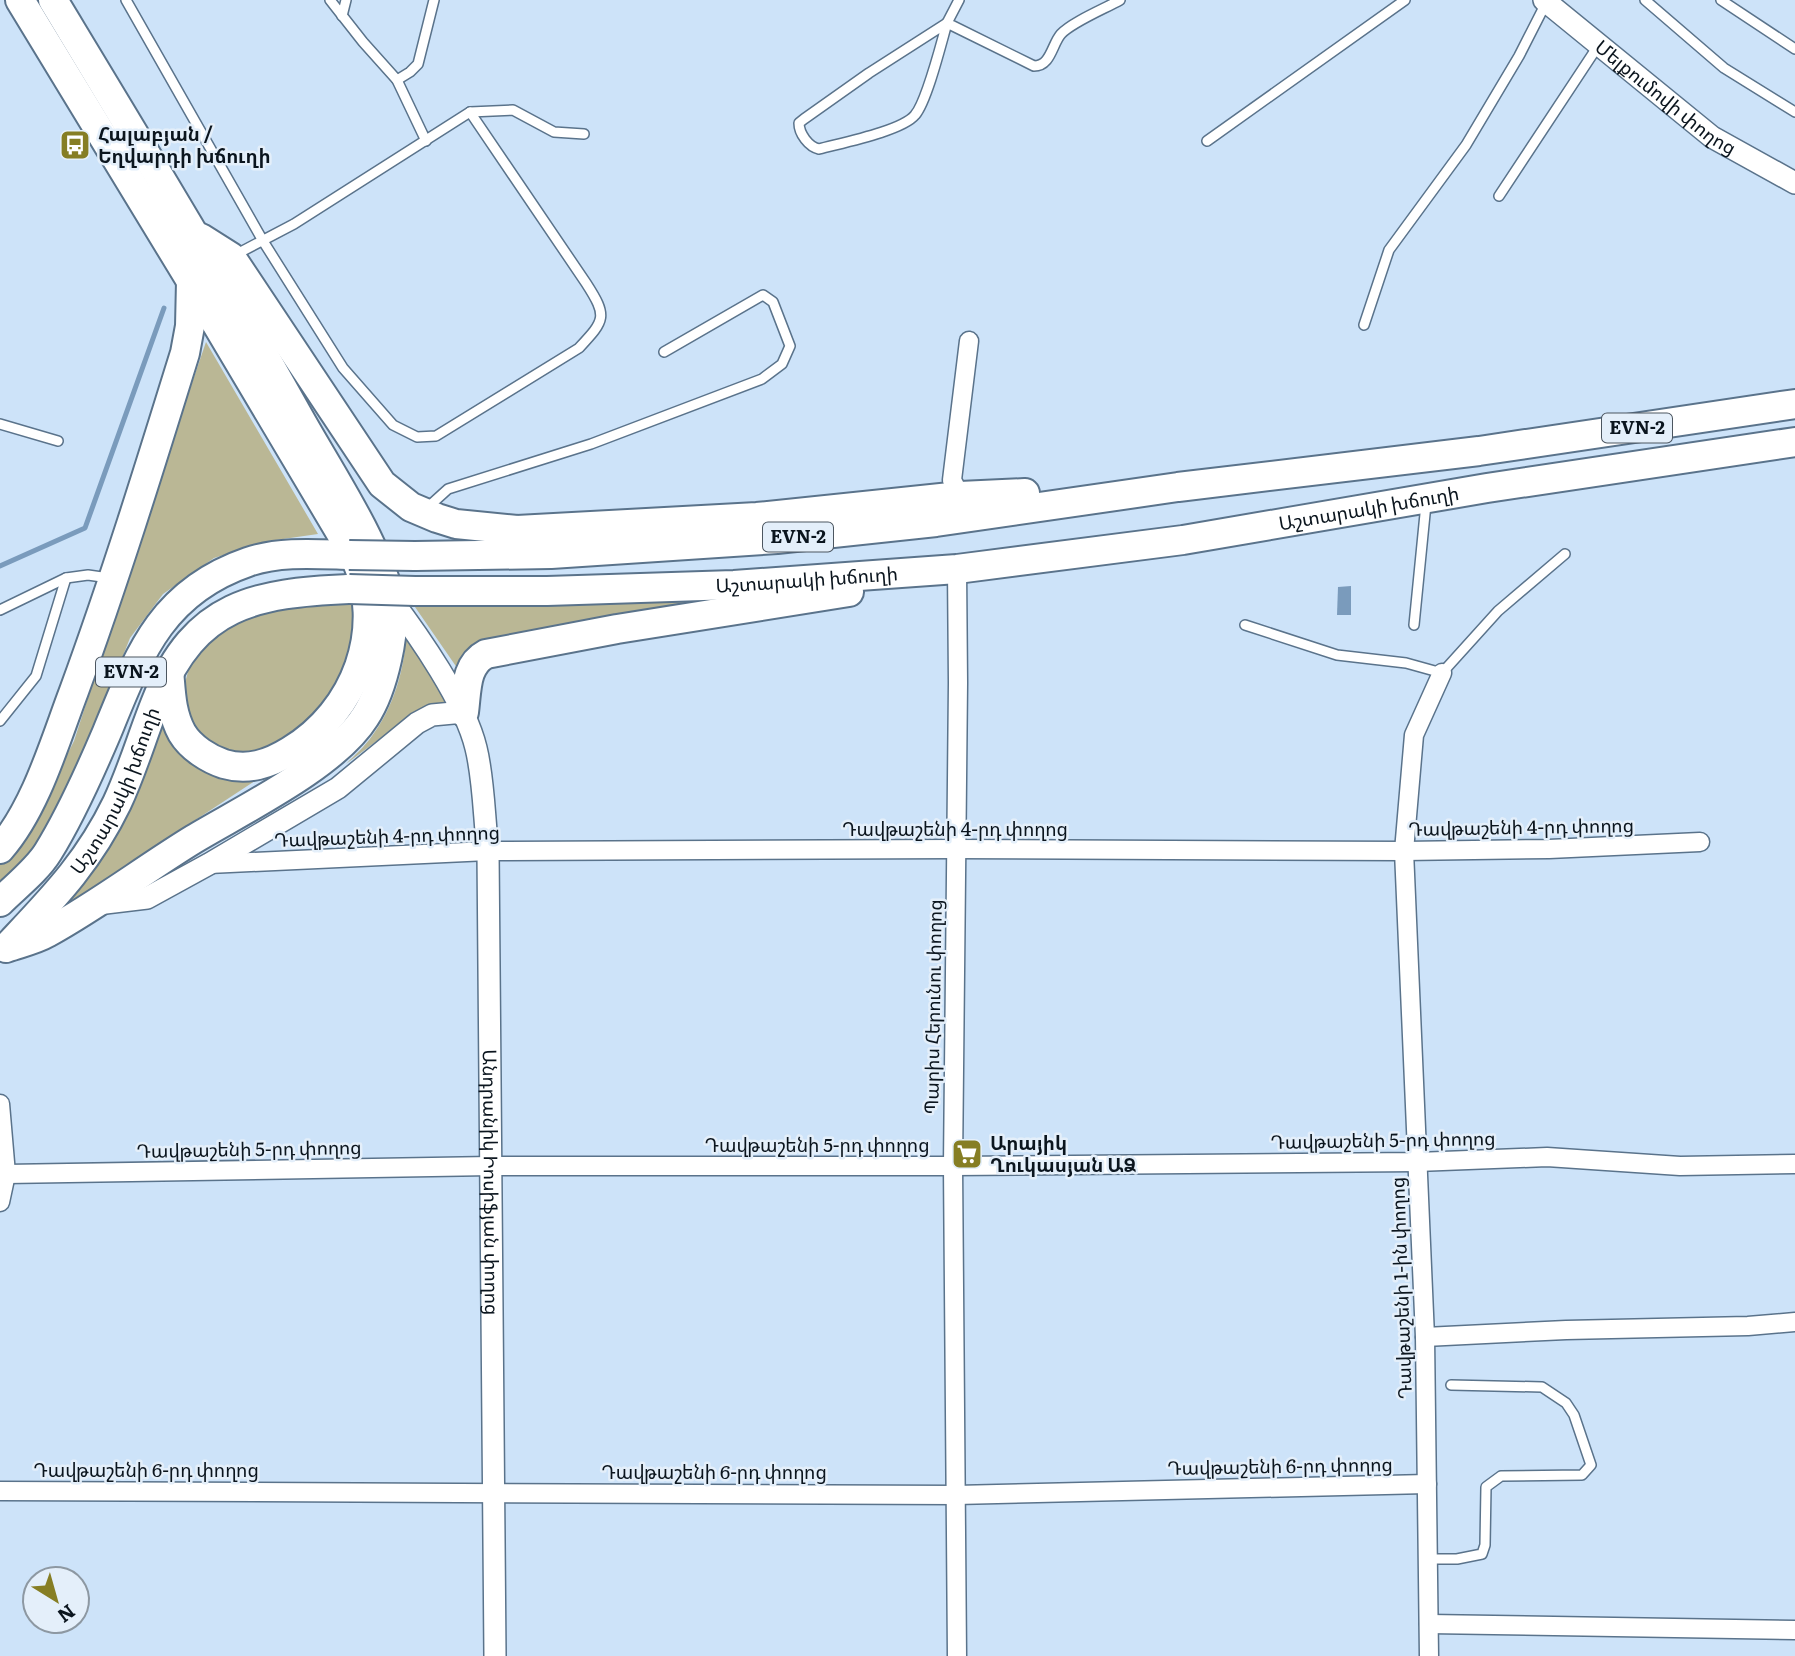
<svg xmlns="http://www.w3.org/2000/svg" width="1795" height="1656" font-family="Literata,'Noto Sans Armenian',serif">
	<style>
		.green { fill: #bab795 }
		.water { fill: #7a9bbc }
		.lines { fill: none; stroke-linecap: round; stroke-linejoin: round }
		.stream { stroke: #7a9bbc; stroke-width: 5 }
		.service-casing { stroke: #5a738b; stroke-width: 12 }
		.minor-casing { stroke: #5a738b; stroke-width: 21 }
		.tertiary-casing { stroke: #5a738b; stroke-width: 24 }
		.primary-casing { stroke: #5a738b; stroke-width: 32 }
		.service { stroke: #fff; stroke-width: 9 }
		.minor { stroke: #fff; stroke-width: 18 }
		.tertiary { stroke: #fff; stroke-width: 21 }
		.primary { stroke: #fff; stroke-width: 28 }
		.primary-bridge-casing { stroke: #5a738b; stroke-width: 32; stroke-linecap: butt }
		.primary-bridge { stroke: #fff; stroke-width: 28 }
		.labels { text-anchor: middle; stroke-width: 5; stroke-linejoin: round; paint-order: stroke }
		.shield { fill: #e4effa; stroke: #4c5660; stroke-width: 2 }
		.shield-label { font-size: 18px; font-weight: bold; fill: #0b151e }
		.street-label { font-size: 19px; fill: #0b151e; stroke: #e4effa }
		.poi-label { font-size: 19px; font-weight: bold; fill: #0b151e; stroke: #e4effa; text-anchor: start }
	</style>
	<rect width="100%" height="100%" fill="#cde3f9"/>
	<!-- green -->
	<g class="green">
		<polygon points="206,342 318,534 269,541 214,558 163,594 130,638 71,787 40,841 0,888 0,865 37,815 74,741 156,488"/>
		<polygon points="795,593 510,640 462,675 415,607 423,600"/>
		<polygon points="357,601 351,663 321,714 271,749 247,754 227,751 207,740 192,724 185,707 183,690 189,668 200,651 233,620 277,603"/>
		<path d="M406 634 453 704 414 713 346 764C355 755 365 746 372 736 393 708 405 669 406 634Z"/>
		<path d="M162 713C167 725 170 740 178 750 198 775 232 773 261 777L66 905 89 876 120 824Z"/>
	</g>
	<!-- water -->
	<polygon class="water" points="1351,586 1351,615 1337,615 1338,587"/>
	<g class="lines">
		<!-- stream -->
		<polyline class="stream" points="0,566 85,528 164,308"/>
		<!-- service casing -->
		<g class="service-casing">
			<g id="service">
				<path d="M126 0 263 241 343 368 393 425 417 437 436 436 579 348C605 320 608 317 586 283L470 112"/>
				<polyline points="330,0 363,42 397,80 426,141"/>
				<path d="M959 0 947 23 1034 66C1051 66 1052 44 1061 34 1072 22 1106 8 1120 0"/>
				<polyline points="1645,0 1724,68 1795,112"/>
				<polyline points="1721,0 1795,49"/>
				<polyline points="342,16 346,0"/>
				<path d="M947 23C941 44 927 101 915 115 902 131 841 143 819 149 809 147 799 134 799 123L804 119 869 73Z"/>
				<polyline points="397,80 410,72 418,64 434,0"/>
				<polyline points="1207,141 1405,0"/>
				<polyline points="1499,196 1598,46"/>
				<polyline points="233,256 294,224 470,112 513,110 554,132 584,134"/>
				<polyline points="1364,325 1389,250 1466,145 1519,56 1546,3"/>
				<polyline points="0,424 58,441"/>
				<polyline points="427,508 448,489 591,444 762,379 782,364 790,346 773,302 763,295 664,352"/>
				<polyline points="0,610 66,578 88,575 109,578"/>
				<polyline points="1245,625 1337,655 1406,663 1442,673 1498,611 1565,554"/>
				<polyline points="1414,625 1426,504"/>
				<polyline points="0,721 36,676 66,578"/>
				<polyline points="1427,1559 1457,1559 1482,1554 1485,1545 1486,1487 1501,1476 1582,1475 1591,1465 1574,1415 1566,1403 1542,1387 1451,1385"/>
			</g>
		</g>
		<!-- minor casing -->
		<g class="minor-casing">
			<g id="minor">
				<polyline points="960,496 952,480 969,341"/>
				<polyline points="957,569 958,683 953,1166 957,1656"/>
				<polyline points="209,864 488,851 955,849 1404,851 1549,849 1700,842"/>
				<polyline points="0,1104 6,1174 0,1202"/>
				<polyline points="6,1174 491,1166 953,1166 1417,1162 1547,1157 1680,1166 1795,1164"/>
				<polyline points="1425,1337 1566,1330 1748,1326 1795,1322"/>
				<polyline points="0,1491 956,1495 1427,1484"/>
				<polyline points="1429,1624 1795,1630"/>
				<polyline points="1429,1656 1425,1337 1404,851 1414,735 1442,673"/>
			</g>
		</g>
		<!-- tertiary casing -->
		<g class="tertiary-casing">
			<g id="tertiary">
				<path id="s1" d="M1544 0 1712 137 1795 183"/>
				<path id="s2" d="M390 598C419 636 465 702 476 748 484 780 484 819 488 851L495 1656"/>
				<polyline points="97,904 147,898 209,864 338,788 417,723 432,715 464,712"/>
			</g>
		</g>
		<!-- primary casing -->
		<g class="primary-casing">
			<g id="primary">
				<path d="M20 0 191 281 355 557C387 629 356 711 290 751 269 764 248 771 224 764 209 759 191 748 182 733 171 713 171 692 169 670"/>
				<polyline points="201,238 231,257 382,484 411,507 437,518 456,524 517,530 757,517 960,496 1025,493"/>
				<polyline points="415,556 551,554 777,539 936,522 1178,487 1479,451 1795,404"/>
				<path id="s3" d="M415 591H547L734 585 957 569 1183 540 1487 488 1795 442"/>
				<path d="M464 712C467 690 465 665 486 654L617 629 849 592"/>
				<path d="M0 849C36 808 55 741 74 691 115 579 150 466 185 353L190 326 191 281"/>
				<path d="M0 902C15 887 37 870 48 852 71 815 90 772 107 732 139 654 161 592 248 562 280 551 316 554 349 555"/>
				<path id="s4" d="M8 946C53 898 88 863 117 803 133 769 143 733 157 699 195 604 255 593 349 589"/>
				<path d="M6 948C20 943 35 940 47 933 98 905 145 869 194 839 244 809 335 765 365 717 383 690 398 628 390 597 375 539 329 471 300 419 221 277 137 139 53 0"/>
			</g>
		</g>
		<!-- service -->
		<use href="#service" class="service"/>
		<!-- minor -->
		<use href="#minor" class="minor"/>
		<!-- tertiary -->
		<use href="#tertiary" class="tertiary"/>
		<!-- primary -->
		<use href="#primary" class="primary"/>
		<!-- primary-bridge casing -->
		<g class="primary-bridge-casing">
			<g id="primary-bridge">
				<polyline points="349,555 415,556"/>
				<polyline points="349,589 415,591"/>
			</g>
		</g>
		<!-- primary-bridge -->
		<use href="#primary-bridge" class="primary-bridge"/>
	</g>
	<!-- icons -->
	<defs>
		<g id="bus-square" transform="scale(1.575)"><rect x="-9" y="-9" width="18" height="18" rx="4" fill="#867e24" stroke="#e4effa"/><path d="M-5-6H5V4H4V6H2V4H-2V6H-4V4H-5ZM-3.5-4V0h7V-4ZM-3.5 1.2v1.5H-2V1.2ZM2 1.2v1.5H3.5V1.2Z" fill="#fff"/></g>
		<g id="supermarket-square" transform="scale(1.575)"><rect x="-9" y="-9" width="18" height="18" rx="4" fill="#867e24" stroke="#e4effa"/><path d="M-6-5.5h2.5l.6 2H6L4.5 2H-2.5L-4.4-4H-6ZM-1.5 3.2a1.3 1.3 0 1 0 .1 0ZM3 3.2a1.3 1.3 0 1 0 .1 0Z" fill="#fff"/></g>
	</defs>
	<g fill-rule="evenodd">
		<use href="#bus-square" x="75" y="145"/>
		<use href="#supermarket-square" x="967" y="1154"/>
	</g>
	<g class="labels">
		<!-- shield labels -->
		<g class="shield">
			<rect x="1602" y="413.5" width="70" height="29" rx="5"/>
			<rect x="763" y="522.5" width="70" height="29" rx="5"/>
			<rect x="96" y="657.5" width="70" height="29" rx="5"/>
		</g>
		<g class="shield-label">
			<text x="1637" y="434">EVN-2</text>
			<text x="798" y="543">EVN-2</text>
			<text x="131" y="678">EVN-2</text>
		</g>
		<!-- street labels -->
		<g class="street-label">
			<text dy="7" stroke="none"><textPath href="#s1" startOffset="156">Մելքումովի փողոց</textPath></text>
			<text dy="7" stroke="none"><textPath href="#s3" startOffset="959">Աշտարակի խճուղի</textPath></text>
			<text dy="7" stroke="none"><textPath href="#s3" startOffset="392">Աշտարակի խճուղի</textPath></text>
			<text dy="7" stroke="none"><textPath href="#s4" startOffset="191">Աշտարակի խճուղի</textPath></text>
			<text transform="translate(1521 827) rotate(-1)" y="7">Դավթաշենի 4-րդ փողոց</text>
			<text x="955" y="836">Դավթաշենի 4-րդ փողոց</text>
			<text transform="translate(387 836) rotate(-2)" y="7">Դավթաշենի 4-րդ փողոց</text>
			<text transform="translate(933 1007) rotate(-89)" y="7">Պարիս Հերունու փողոց</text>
			<text transform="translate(1383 1140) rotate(-1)" y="7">Դավթաշենի 5-րդ փողոց</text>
			<text x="817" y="1152">Դավթաշենի 5-րդ փողոց</text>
			<text transform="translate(249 1149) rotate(-1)" y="7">Դավթաշենի 5-րդ փողոց</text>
			<text dy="7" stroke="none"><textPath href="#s2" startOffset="609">Անդրանիկ Իոսիֆյան փողոց</textPath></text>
			<text transform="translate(1401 1288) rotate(-92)" y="7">Դավթաշենի 1-ին փողոց</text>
			<text transform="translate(1280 1466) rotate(-1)" y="7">Դավթաշենի 6-րդ փողոց</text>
			<text x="146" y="1477">Դավթաշենի 6-րդ փողոց</text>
			<text x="714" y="1479">Դավթաշենի 6-րդ փողոց</text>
		</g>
		<!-- poi labels -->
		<g class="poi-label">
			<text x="98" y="141">Հալաբյան /<tspan x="98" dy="22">Եղվարդի խճուղի</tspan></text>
			<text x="990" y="1150">Արայիկ<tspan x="990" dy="22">Ղուկասյան ԱՁ</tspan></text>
		</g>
	</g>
	<!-- north arrow -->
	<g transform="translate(56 1600) rotate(143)"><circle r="33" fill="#e4effa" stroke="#8d98a2" stroke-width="2"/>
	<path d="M0-5L12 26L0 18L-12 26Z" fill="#867e24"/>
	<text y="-10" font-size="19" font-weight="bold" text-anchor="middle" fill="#0b151e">N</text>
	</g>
</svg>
